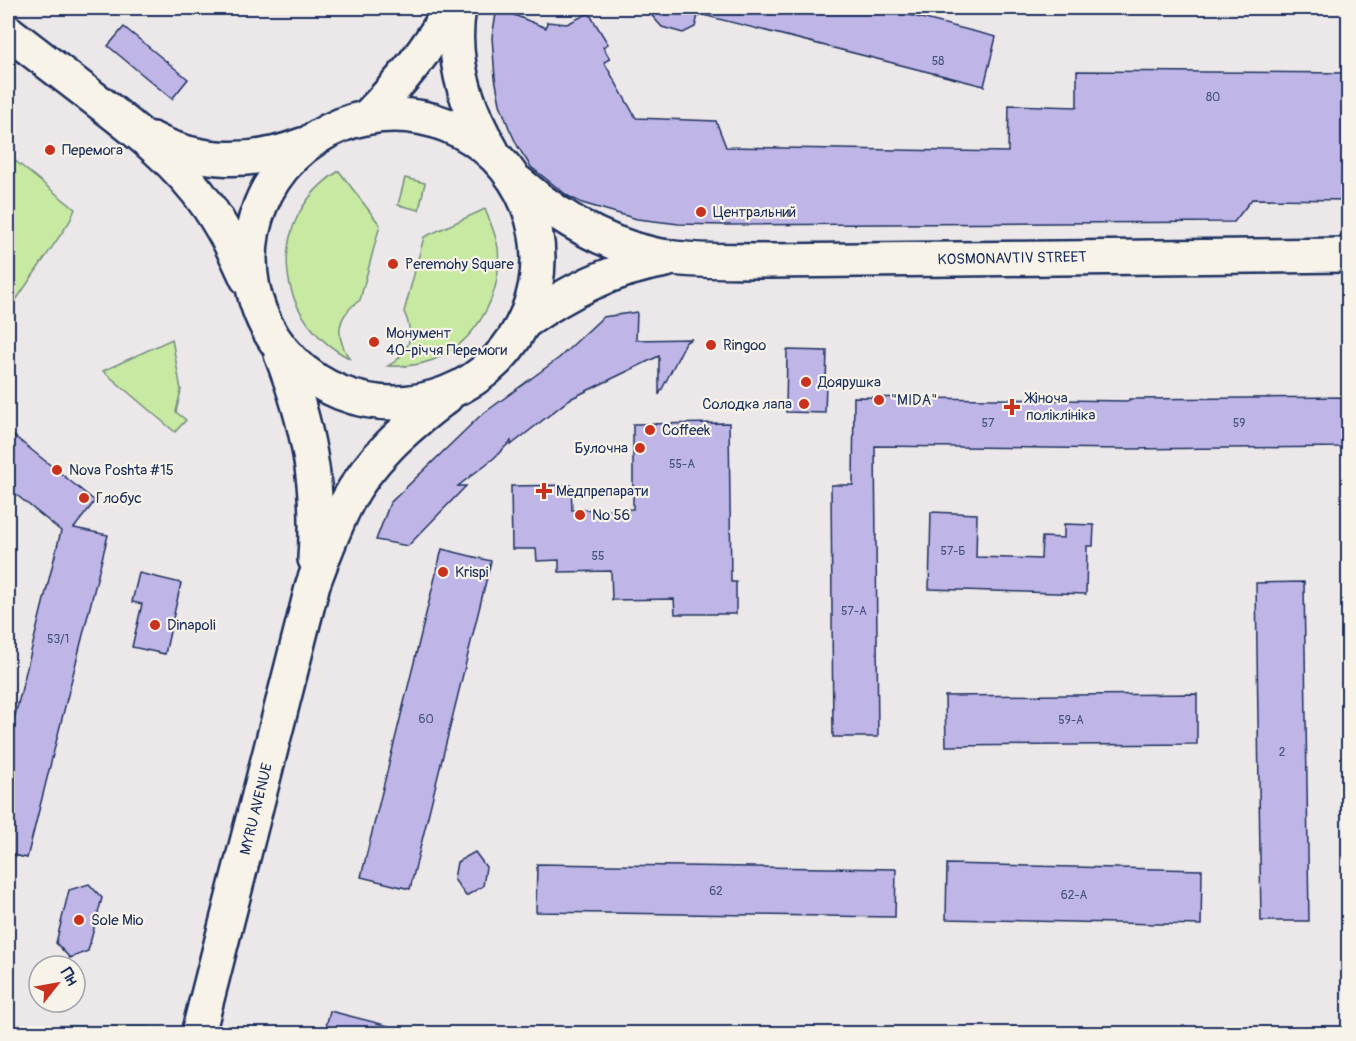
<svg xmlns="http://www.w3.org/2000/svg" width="1356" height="1041" font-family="Pangolin,sans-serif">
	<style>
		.green { fill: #c8e9a1; stroke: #728c80; stroke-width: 1.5 }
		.building { fill: #bfb6e7; stroke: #1b2f5e; stroke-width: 1.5 }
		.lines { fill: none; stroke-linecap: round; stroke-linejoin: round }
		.secondary-casing { stroke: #1b2f5e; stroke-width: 38 }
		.secondary { stroke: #f7f3e8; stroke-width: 33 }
		.poi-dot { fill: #c8321e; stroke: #f7f3e8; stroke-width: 2 }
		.labels { text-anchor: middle; stroke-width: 4.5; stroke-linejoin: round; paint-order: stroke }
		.number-label { font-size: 12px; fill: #445180 }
		.poi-label { font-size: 15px; fill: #1b2f5e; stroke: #f7f3e8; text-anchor: start }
		.street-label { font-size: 15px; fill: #1b2f5e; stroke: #f7f3e8 }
	</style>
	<rect width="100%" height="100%" fill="#ece7e8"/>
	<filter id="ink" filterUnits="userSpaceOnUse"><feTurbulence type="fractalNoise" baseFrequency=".0167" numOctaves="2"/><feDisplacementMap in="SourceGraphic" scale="12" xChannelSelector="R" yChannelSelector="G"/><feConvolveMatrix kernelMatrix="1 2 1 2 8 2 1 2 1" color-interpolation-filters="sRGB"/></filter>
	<g filter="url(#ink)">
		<!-- green -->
		<g class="green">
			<polygon points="8,155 75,209 70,221 12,306 8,302"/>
			<path d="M339 171 380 225 360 300C337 316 334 334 349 358 272 318 265 218 339 171Z"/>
			<polygon points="405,178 425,183 419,210 398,205"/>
			<path d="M485 209C490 222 496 234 498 248 503 294 476 343 433 360 419 365 403 367 388 366 410 354 415 335 404 312L424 237Z"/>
			<polygon points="172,339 181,390 176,412 186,420 175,432 103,371"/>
			<polygon points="8,1025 148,1027 164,1033 8,1033"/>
		</g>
		<!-- building -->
		<g class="building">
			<polygon points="497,8 546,28 547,22 567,24 589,13 608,44 603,47 610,59 604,62 636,118 716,121 726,147 1008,152 1009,105 1077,107 1077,71 1348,73 1348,200 1252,199 1234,222 723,225 679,224 637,219 582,203 568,196 531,167 518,147 509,128 500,104 495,78 492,37"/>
			<polygon points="645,8 700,8 695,27 683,33 662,27"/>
			<polygon points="704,8 882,8 996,37 984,86 703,15"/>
			<polygon points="124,27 188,79 172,99 108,46"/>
			<polygon points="637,312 636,340 692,339 686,342 659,395 659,356 570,399 511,445 511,441 494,458 458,486 466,486 408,546 376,540 390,503 480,416 559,358 603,317"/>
			<polygon points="787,350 827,351 825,413 786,412"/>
			<polygon points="854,397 1129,401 1129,399 1348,397 1348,447 1125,449 875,446 878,737 833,737 831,485 853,485"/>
			<polygon points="729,423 731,582 736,582 736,614 675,614 674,599 612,600 611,571 559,572 559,560 537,561 536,549 512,549 511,486 571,485 572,510 633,509 633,424"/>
			<polygon points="8,431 95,501 74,528 108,535 27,858 8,854 8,744 61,531 8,488"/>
			<polygon points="931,512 977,514 976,557 1041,559 1042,537 1064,538 1064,524 1094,525 1093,546 1087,546 1086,594 929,589"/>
			<polygon points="442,549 491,561 410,889 361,877"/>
			<polygon points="139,573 181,583 165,654 132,647 142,604 132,602"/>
			<polygon points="1304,582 1309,921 1261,921 1256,583"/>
			<polygon points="1197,694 1197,744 946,746 945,696"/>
			<polygon points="475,852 486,867 483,886 466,896 454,879 457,862"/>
			<polygon points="537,864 896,869 895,917 536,912"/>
			<polygon points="947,864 1202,870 1201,925 946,919"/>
			<polygon points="89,884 102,898 88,951 70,958 56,943 69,890"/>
			<polygon points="330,1011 389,1026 388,1034 324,1034"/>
		</g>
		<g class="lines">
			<!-- secondary casing -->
			<g class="secondary-casing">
				<g id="secondary">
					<path d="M459 8C450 59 466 107 492 151"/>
					<path d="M8 32C38 55 68 78 99 102 138 132 179 164 208 206 223 228 236 253 247 278"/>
					<circle cx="394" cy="259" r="144"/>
					<path d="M367 117C401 82 428 50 451 8"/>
					<path d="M152 139C199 164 254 164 302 145"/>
					<path d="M519 183C563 221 615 251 674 258 705 262 737 260 767 261L1348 255"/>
					<path d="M523 323C567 292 612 269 666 260"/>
					<path d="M281 354C308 424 320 484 315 559"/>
					<path d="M198 1034 313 584C323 557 333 530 346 504 369 459 407 427 446 397"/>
				</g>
			</g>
			<!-- secondary -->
			<use href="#secondary" class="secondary"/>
		</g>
	</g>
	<!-- markers -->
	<g class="poi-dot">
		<circle cx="50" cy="150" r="6"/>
		<circle cx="701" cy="212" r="6"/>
		<circle cx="393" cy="264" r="6"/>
		<circle cx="374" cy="342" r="6"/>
		<circle cx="711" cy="345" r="6"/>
		<circle cx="806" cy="382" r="6"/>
		<circle cx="879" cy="400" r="6"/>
		<circle cx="804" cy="404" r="6"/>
		<path d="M1009 398h6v6h6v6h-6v6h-6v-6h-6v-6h6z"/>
		<circle cx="650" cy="430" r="6"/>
		<circle cx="640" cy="448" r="6"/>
		<circle cx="57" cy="470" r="6"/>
		<path d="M541 482h6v6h6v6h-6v6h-6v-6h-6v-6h6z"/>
		<circle cx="84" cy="498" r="6"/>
		<circle cx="580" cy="515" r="6"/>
		<circle cx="443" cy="572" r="6"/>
		<circle cx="155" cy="625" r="6"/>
		<circle cx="79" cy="920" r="6"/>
	</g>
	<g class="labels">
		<!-- number labels -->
		<g class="number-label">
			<text x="938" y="65">58</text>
			<text x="1213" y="101">80</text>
			<text x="988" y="427">57</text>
			<text x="1239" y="427">59</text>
			<text x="682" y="468">55-А</text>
			<text x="953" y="555">57-Б</text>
			<text x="598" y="560">55</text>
			<text x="854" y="615">57-А</text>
			<text x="58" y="643">53/1</text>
			<text x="426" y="723">60</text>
			<text x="1071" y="724">59-А</text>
			<text x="1282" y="756">2</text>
			<text x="716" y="895">62</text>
			<text x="1074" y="899">62-А</text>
		</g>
		<!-- poi labels -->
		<g class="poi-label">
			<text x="62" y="155">Перемога</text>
			<text x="713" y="217">Центральний</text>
			<text x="405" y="269">Peremohy Square</text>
			<text x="386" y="338">Монумент<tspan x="386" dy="17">40-річчя Перемоги</tspan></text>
			<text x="723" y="350">Ringoo</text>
			<text x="818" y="387">Доярушка</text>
			<text x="1026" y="403">Жіноча<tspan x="1026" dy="17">поліклініка</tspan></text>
			<text x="891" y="405">"MIDA"</text>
			<text x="792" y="409" text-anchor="end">Солодка лапа</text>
			<text x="662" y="435">Coffeek</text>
			<text x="628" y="453" text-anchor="end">Булочна</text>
			<text x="69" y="475">Nova Poshta #15</text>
			<text x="556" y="496">Медпрепарати</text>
			<text x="96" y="503">Глобус</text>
			<text x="592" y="520">№ 56</text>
			<text x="455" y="577">Krispi</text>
			<text x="167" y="630">Dinapoli</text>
			<text x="91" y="925">Sole Mio</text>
		</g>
		<!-- street labels -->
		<g class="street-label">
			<text transform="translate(1012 258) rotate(-1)" y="5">KOSMONAVTIV STREET</text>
			<text transform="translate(256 809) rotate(-76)" y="5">MYRU AVENUE</text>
		</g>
	</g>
	<!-- margin -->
	<rect width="1356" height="1041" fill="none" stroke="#f7f3e8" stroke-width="30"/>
	<rect x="15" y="15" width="1326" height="1011" fill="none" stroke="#1b2f5e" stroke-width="2" filter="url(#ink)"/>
	<!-- north arrow -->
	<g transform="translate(57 984) rotate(59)"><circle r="28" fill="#f7f3e8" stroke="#9fa5b1" stroke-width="1.5"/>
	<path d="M0-4.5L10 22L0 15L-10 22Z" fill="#c8321e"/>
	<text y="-9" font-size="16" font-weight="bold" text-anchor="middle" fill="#1b2f5e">Пн</text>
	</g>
</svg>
